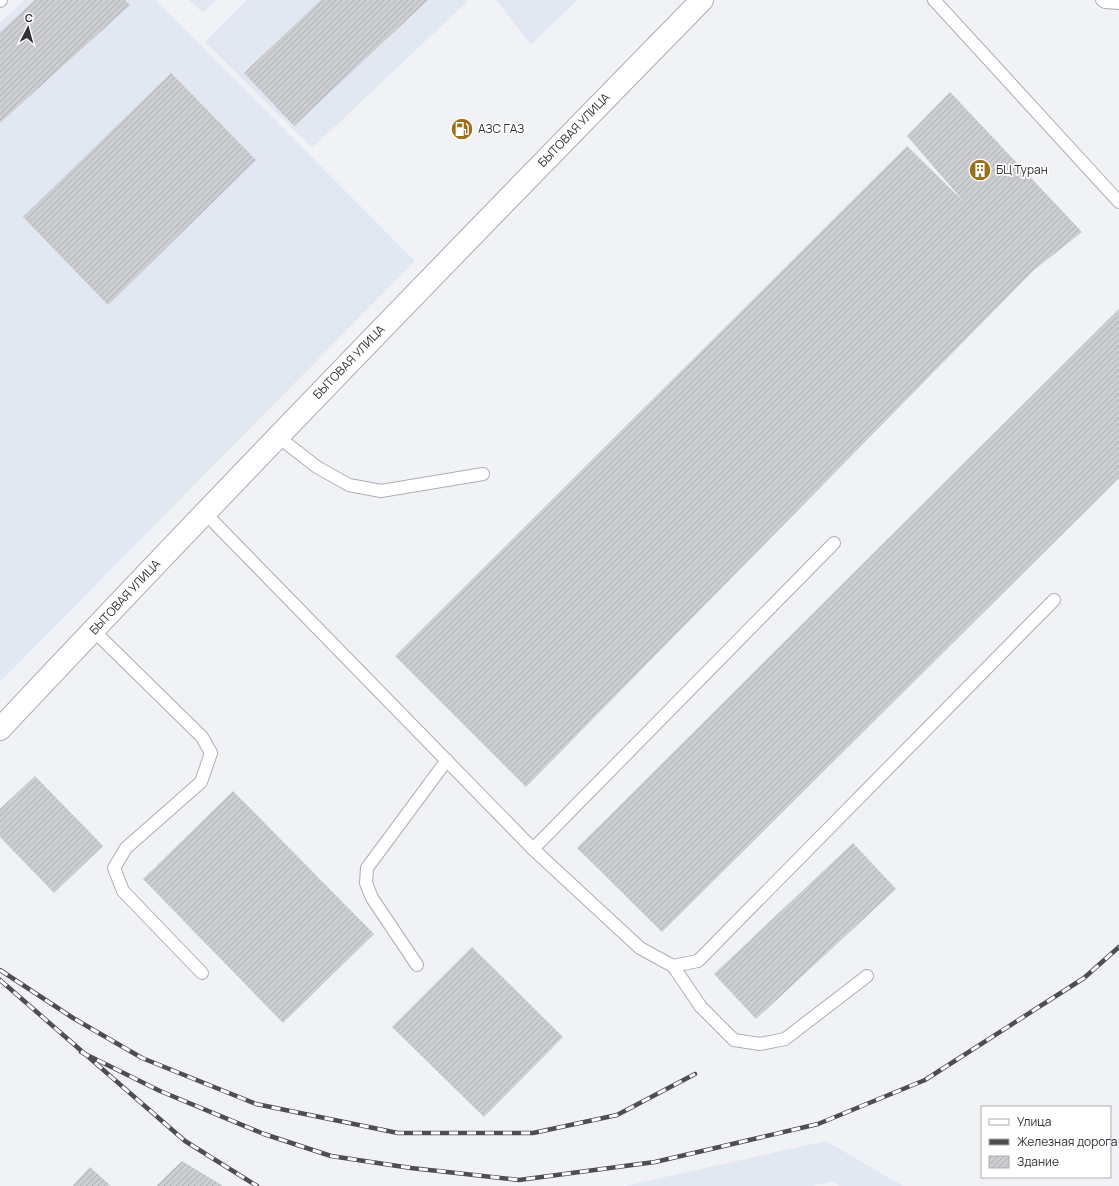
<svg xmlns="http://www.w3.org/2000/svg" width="1119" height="1186" font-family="Manrope,sans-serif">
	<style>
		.built { fill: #e1e8f2 }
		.building { fill: url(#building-hatch) }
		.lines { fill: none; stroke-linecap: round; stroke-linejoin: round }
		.service-casing { stroke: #acaeb2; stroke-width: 14 }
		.secondary-casing { stroke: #acaeb2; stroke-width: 24 }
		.service { stroke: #fff; stroke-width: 12 }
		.secondary { stroke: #fff; stroke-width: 22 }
		.rail-casing { stroke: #4d4e50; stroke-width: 4.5 }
		.rail { stroke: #fff; stroke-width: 3; stroke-dasharray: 9; stroke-linecap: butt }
		.labels { text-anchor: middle; stroke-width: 3.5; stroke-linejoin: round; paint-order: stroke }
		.poi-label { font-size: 12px; fill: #303132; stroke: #fff; text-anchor: start }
		.street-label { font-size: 12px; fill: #303132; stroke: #fff }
	</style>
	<defs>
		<pattern id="building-hatch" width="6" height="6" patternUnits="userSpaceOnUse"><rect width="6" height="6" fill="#cbcdd1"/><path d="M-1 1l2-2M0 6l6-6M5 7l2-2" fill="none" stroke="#afb0b4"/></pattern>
	</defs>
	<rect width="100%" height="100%" fill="#f0f2f6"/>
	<!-- built -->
	<g class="built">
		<polygon points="24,0 156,0 415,261 0,682 0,23"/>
		<polygon points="189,0 216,0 203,13"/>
		<polygon points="247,0 469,0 312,148 205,42"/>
		<polygon points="496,0 577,0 531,45"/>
		<polygon points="826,1141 903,1186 839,1186 832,1181 813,1186 625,1186"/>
	</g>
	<!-- building -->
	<g class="building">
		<polygon points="35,0 125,0 130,5 0,123 0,32"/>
		<polygon points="321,0 428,0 294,126 244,73"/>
		<polygon points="171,73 256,160 108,305 23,217"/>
		<polygon points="950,92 1082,232 1034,270 526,787 395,656 907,146 964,202 907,136"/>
		<polygon points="1119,309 1119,478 662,932 577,848"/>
		<polygon points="35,776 103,846 54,893 0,837 0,809"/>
		<polygon points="233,791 374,934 283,1023 143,879"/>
		<polygon points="853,843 896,889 756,1019 714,974"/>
		<polygon points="472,947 563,1037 484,1117 392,1027"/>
		<polygon points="182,1161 223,1186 156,1186"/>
		<polygon points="90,1167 111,1186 72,1186"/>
	</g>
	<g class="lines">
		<!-- service casing -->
		<g class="service-casing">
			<g id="service">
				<polyline points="934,0 1119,202"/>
				<polyline points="1102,0 1105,2 1119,3"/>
				<polyline points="0,1 1,0"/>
				<polyline points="277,436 317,467 349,485 381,491 483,474"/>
				<polyline points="204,512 533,849 834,543"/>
				<polyline points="93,630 202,737 211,753 201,782 126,848 114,868 123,891 202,973"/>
				<polyline points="533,849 640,948 673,966 698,961 1054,600"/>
				<polyline points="417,965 372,898 366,883 367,868 447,760"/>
				<polyline points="673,966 701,1007 734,1040 760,1044 785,1039 867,976"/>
			</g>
		</g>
		<!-- secondary casing -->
		<g class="secondary-casing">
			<path id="secondary" d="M0 729C231 483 466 241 702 0"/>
		</g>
		<!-- service -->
		<use href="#service" class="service"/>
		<!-- secondary -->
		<use href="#secondary" class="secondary"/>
		<!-- rail casing -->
		<g class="rail-casing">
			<g id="rail">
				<polyline points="0,970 73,1018 142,1058 256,1104 398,1133 533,1133 617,1115 695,1074"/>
				<polyline points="0,980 185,1141 257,1186"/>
				<polyline points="81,1052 160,1091 264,1134 331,1156 411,1168 519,1180 655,1162 818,1124 925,1080 1084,978 1119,947"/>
			</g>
		</g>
		<!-- rail -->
		<use href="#rail" class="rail"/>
	</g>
	<!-- icons -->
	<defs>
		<g id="fuel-disc" transform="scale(1.15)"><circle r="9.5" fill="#9a6f1e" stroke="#fff"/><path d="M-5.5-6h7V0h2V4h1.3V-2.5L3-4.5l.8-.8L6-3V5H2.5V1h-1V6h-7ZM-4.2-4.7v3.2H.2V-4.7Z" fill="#fff"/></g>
		<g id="building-disc" transform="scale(1.15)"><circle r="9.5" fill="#9a6f1e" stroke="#fff"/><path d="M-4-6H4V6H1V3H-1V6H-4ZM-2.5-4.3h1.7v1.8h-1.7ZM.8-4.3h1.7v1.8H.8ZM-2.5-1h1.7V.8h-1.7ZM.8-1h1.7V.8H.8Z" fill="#fff"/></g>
	</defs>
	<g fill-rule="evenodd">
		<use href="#fuel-disc" x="462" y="129"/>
		<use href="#building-disc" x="980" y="170"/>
	</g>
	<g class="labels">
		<!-- poi labels -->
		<g class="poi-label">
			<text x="478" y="133">АЗС ГАЗ</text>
			<text x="996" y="174">БЦ Туран</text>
		</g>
		<!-- street labels -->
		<g class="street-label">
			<text transform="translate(574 130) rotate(-46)" y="4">БЫТОВАЯ УЛИЦА</text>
			<text transform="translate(349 362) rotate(-46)" y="4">БЫТОВАЯ УЛИЦА</text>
			<text transform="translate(125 597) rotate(-47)" y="4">БЫТОВАЯ УЛИЦА</text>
		</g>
	</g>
	<!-- legend -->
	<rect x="981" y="1106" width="130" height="72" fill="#ffffff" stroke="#acadad"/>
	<rect x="989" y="1119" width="20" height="6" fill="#ffffff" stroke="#acadad"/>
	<text x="1017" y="1126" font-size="12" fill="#303132">Улица</text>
	<rect x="989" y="1139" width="20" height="6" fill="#4d4e50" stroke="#acadad"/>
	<text x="1017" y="1146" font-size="12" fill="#303132">Железная дорога</text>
	<rect x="989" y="1156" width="20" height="12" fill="url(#building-hatch)" stroke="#acadad"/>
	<text x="1017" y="1166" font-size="12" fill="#303132">Здание</text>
	<!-- north arrow -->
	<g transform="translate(28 28) rotate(6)" stroke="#ffffff" stroke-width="3" paint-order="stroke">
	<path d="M0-3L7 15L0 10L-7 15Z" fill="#303132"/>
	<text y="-6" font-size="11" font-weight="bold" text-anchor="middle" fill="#303132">С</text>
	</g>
</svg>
